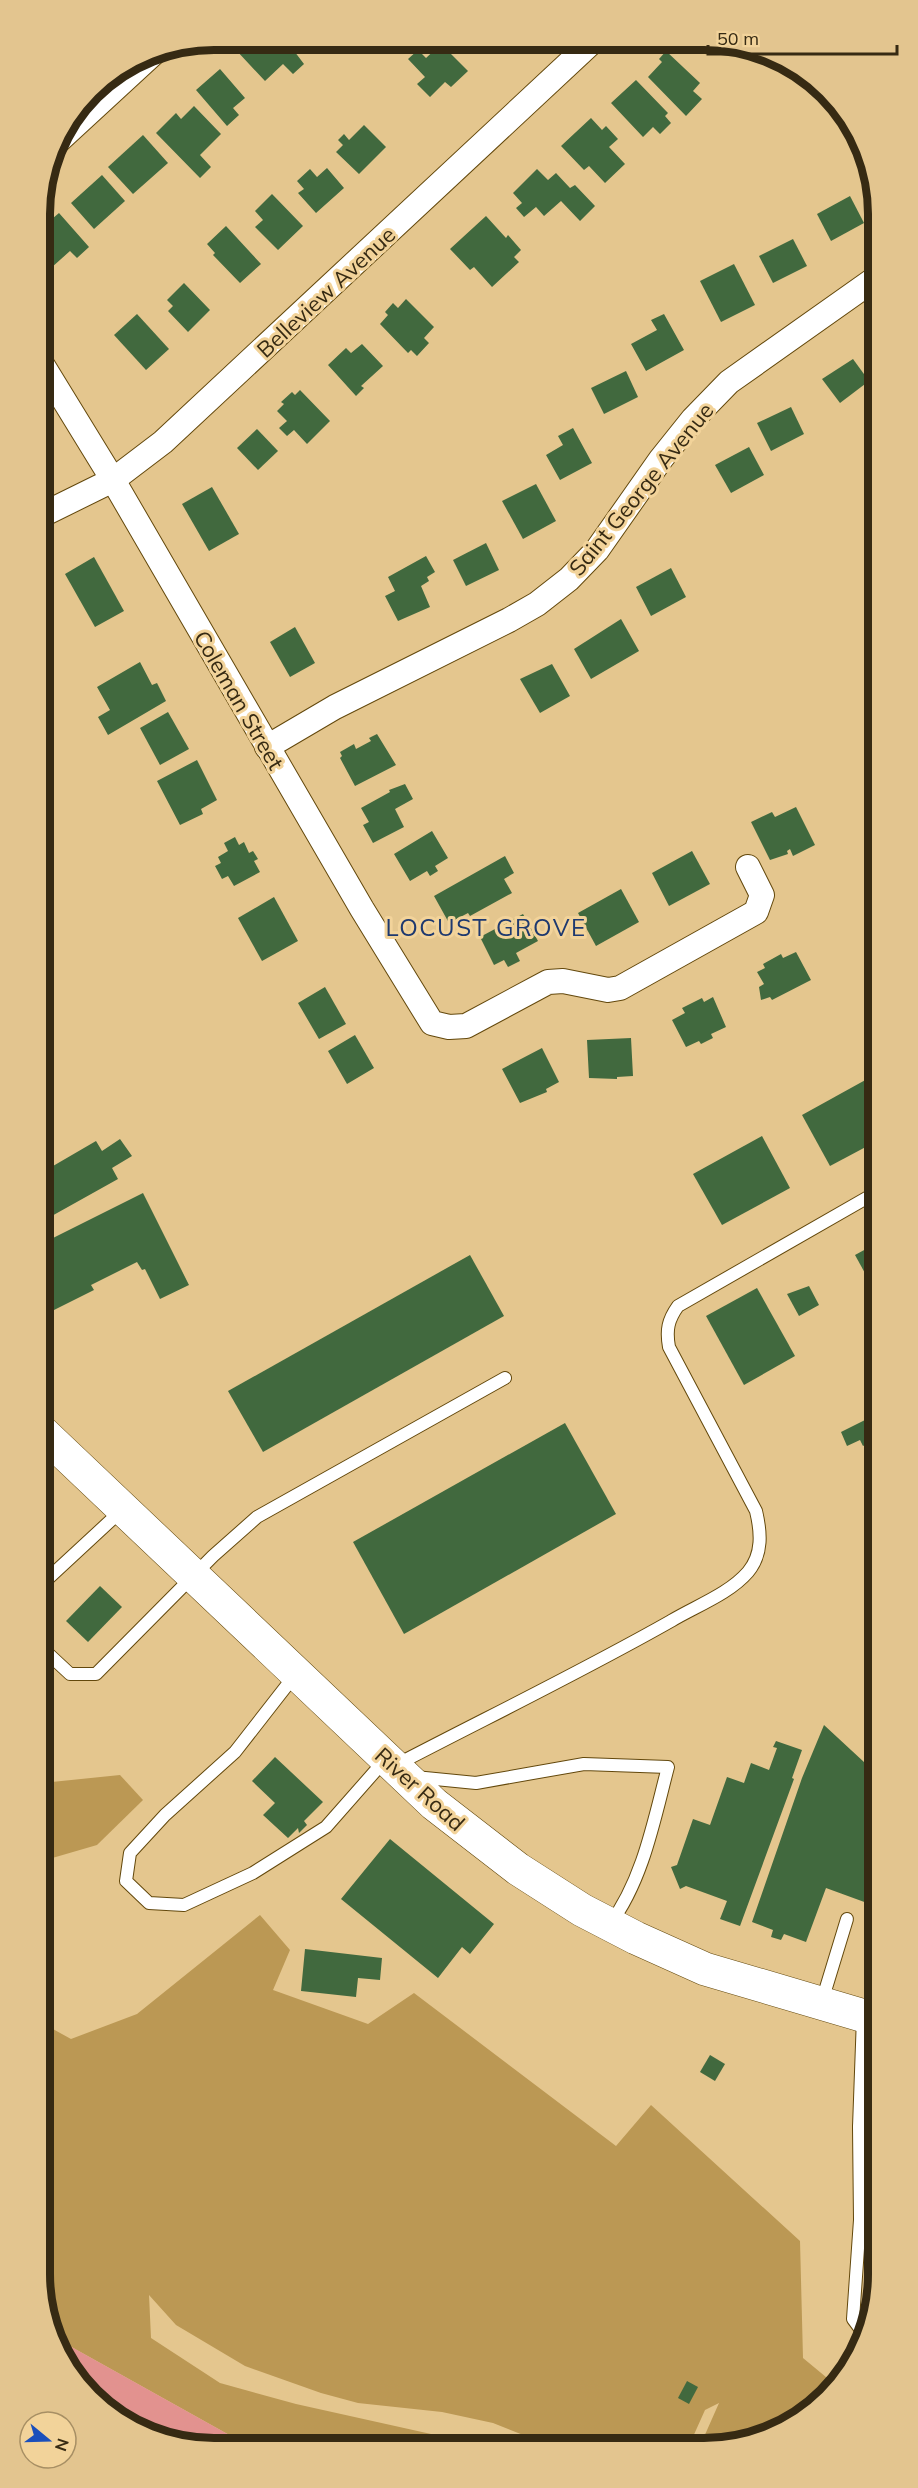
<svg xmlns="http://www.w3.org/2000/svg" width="918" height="2488" font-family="Mulish,sans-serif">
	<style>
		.green { fill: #bb9854 }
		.water { fill: #e2928f }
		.building { fill: #41693e }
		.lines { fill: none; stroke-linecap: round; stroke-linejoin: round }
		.lane-casing { stroke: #63480c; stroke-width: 14 }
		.street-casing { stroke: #63480c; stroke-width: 26 }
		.secondary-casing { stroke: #63480c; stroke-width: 34 }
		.lane { stroke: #fff; stroke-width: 12 }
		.street { stroke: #fff; stroke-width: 24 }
		.secondary { stroke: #fff; stroke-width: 33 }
		.labels { text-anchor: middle; stroke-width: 6; stroke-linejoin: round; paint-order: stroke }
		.street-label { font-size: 22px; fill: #362a13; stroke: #f2d39a }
		.neighbourhood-label { font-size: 24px; letter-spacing: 1.5px; fill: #1e396f; stroke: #f2d39a }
		.rim { fill: none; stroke: #362a13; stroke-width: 8 }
	</style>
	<rect width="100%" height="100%" fill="#e4c68e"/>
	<!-- green -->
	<g class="green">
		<polygon points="120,1775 143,1800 97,1845 42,1861 42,1783"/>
		<polygon points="260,1915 290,1950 273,1990 368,2024 414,1993 616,2146 651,2105 800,2241 803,2358 838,2387 836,2389 792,2425 739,2446 700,2446 719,2403 705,2410 692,2439 685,2446 551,2446 493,2423 442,2412 358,2403 321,2393 245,2366 176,2325 149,2295 151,2338 220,2383 296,2404 440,2436 474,2446 249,2446 59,2340 42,2309 42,2023 71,2039 137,2014"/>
	</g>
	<!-- water -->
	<polygon class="water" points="59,2340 249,2446 180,2446 90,2398"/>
	<!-- building -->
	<g class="building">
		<polygon points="247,39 285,39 304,64 293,74 283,64 265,81 236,50"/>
		<polygon points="706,42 732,42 718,55"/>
		<polygon points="441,44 468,71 451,87 445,82 430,97 417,84 425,77 408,59 418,50 426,58"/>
		<polygon points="666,51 700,83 693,91 702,99 686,116 648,77 662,62 659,59"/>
		<polygon points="220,69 245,98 233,108 239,115 227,126 196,90"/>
		<polygon points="636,80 668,113 665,116 671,123 660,134 653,127 643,137 611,103"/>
		<polygon points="194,106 221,134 200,155 211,167 200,178 156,133 176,113 181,119"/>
		<polygon points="591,118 602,130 606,126 618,139 609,147 625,164 605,183 589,166 584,170 561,146"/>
		<polygon points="364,125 386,147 359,174 336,152 343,145 338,140 344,134 349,140"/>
		<polygon points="143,135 168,163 133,194 108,167"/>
		<polygon points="327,168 344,188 316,213 298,193 304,189 297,181 310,169 317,177"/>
		<polygon points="537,169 548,180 556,173 570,188 575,185 595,206 580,221 561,201 544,216 536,207 524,217 516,208 522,203 513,193"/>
		<polygon points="102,175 125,201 94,229 71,203"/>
		<polygon points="272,194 303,226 278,250 255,227 263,220 255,211"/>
		<polygon points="850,196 864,223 831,241 817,214"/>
		<polygon points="59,213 89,247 77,258 70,251 51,268 39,255 39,230"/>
		<polygon points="486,216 506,238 508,235 521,250 514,257 519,262 492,287 474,267 470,270 450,249"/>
		<polygon points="226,226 261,264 240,283 213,255 215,253 207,244"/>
		<polygon points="793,239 807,266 773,283 759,256"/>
		<polygon points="734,264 755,305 721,322 700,281"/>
		<polygon points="184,283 210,310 188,332 168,311 173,306 167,300"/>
		<polygon points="406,299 434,327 424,338 429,343 417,356 411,350 408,353 380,324 388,315 385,312 393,303 398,308"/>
		<polygon points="137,314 169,349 146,370 114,335"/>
		<polygon points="664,314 684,350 646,371 631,344 657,330 651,320"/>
		<polygon points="362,344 383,366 361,386 364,388 356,396 328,365 346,348 351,353"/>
		<polygon points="853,359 869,381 840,403 822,379"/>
		<polygon points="626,371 638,397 604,414 591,388"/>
		<polygon points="300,390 330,421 307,444 294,430 287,436 279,428 287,421 277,411 284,404 281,402 292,392 295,395"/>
		<polygon points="791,407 804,434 771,451 757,423"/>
		<polygon points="573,428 592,463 560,480 546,455 563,445 558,436"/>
		<polygon points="257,429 278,451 258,470 237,448"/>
		<polygon points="749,447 764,475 731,493 715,465"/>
		<polygon points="536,484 556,521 523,539 502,501"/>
		<polygon points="212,487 239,534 209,551 182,504"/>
		<polygon points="486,543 499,570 466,586 453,560"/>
		<polygon points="426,556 435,572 427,577 429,581 421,586 430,607 398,621 385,596 395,591 388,577"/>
		<polygon points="94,557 124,611 95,627 65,574"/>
		<polygon points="671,568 686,597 651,616 636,587"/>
		<polygon points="621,619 639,651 591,679 574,649"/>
		<polygon points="295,627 315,663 290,677 270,642"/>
		<polygon points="140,662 152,685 157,683 166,701 108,735 98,717 110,710 97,687"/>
		<polygon points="552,664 570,696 540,713 520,679"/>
		<polygon points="168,712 189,749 160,765 140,728"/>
		<polygon points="377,734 396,765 355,786 340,758 342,756 340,752 354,744 356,749 371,741 369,738"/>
		<polygon points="197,760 217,800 201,809 203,814 180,825 157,781"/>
		<polygon points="405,784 413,799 395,809 404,827 373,843 363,825 369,822 361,808 390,792 389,790"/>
		<polygon points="796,807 815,845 793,856 790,849 787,851 788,854 770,860 751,822 772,812 775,817"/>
		<polygon points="432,831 448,858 435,866 438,871 430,876 427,871 410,881 394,854"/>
		<polygon points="235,837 239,845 244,842 249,853 253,851 258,859 254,861 260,872 234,886 228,876 222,879 215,866 221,863 218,857 228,851 224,843"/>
		<polygon points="692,851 710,884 669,906 652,873"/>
		<polygon points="505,856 514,873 504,879 512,893 470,916 468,913 449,923 434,896"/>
		<polygon points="621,889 639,922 596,946 578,913"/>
		<polygon points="274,897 298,941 262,961 238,918"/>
		<polygon points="523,914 538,941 516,953 520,961 508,967 504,960 494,965 480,937"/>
		<polygon points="796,952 811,980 772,1000 770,997 761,1000 759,987 764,984 757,972 765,968 763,964 781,954 783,958"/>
		<polygon points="325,987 346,1024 319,1039 298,1003"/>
		<polygon points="713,997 726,1027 711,1034 713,1038 701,1044 699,1041 686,1047 672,1020 685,1013 682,1008 702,998 704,1002"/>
		<polygon points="355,1035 374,1068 347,1084 328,1051"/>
		<polygon points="631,1038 633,1076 617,1077 617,1079 589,1078 587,1040"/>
		<polygon points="542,1048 559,1082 546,1089 547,1092 520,1103 502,1069"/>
		<polygon points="869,1078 877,1092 877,1141 830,1166 802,1115"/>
		<polygon points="762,1136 790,1188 722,1225 693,1174"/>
		<polygon points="120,1139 132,1156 112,1168 118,1179 41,1222 41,1173 96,1141 102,1151"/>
		<polygon points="143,1193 189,1285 160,1299 145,1269 142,1270 137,1262 91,1285 94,1290 42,1316 41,1244"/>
		<polygon points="877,1243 877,1295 855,1255"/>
		<polygon points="470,1255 504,1316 263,1452 228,1391"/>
		<polygon points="809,1286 819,1305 799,1316 787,1294"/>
		<polygon points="757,1288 795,1356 744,1385 706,1316"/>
		<polygon points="877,1414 877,1439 863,1446 860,1440 847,1446 841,1432"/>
		<polygon points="565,1423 616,1514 404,1634 353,1542"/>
		<polygon points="100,1586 122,1607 88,1642 66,1621"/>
		<polygon points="824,1725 878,1775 878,1907 826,1888 806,1942 784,1934 781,1940 771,1937 773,1930 752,1922 802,1778"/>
		<polygon points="776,1741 802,1750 792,1778 794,1779 740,1926 720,1919 727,1901 686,1886 680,1889 671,1867 677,1865 693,1819 710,1825 727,1777 744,1783 751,1763 769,1770 777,1748 773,1747"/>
		<polygon points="275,1757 323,1802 304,1821 307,1825 299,1833 298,1828 288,1838 263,1815 275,1803 252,1781"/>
		<polygon points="390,1839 494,1924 470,1954 462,1947 438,1978 341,1899"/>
		<polygon points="305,1949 382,1958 380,1980 358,1978 356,1997 301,1991"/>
		<polygon points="710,2055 725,2064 715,2081 700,2072"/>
		<polygon points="687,2381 698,2387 689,2404 678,2398"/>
	</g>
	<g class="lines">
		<!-- lane casing -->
		<g class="lane-casing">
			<g id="lane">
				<polyline points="41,1585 122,1510"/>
				<polyline points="41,1647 70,1674 96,1674 213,1556 257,1517 505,1378"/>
				<polyline points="295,1675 235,1752 165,1815 130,1853 126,1881 149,1903 184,1905 253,1873 326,1827 385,1760"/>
				<path d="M396 1765C488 1717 581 1672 671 1621 696 1606 729 1594 748 1572 763 1554 761 1532 756 1511L669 1347C666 1330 668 1320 678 1306L877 1192"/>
				<path d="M415 1777 476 1783 584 1764 668 1767C654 1820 643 1880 610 1924"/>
				<polyline points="822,2001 847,1919"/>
				<polyline points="863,2017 859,2127 860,2220 853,2319 867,2338"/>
				<polyline points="859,2127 878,2135"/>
				<polyline points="860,2220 879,2224"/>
			</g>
		</g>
		<!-- street casing -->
		<g class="street-casing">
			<g id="street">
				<polyline points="55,144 157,50"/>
				<polyline points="40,361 113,480 362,909 432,1023 449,1027 466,1026 548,982 563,981 608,990 620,988 756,912 762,895 748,867"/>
				<polyline points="40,516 113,480 163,442 593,41"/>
				<polyline points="267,747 335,707 509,620 537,604 569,579 597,550 661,459 693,419 729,382 876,278"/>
			</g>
		</g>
		<!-- secondary casing -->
		<g class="secondary-casing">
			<polyline id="secondary" points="41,1431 434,1804 518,1869 582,1910 636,1938 705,1969 878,2020"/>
		</g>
		<!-- lane -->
		<use href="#lane" class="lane"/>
		<!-- street -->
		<use href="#street" class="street"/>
		<!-- secondary -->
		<use href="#secondary" class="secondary"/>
	</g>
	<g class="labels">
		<!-- street labels -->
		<g class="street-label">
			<text transform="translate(326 292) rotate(-43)" y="8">Belleview Avenue</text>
			<text transform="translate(641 489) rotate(-51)" y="8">Saint George Avenue</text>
			<text transform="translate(239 700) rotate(60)" y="8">Coleman Street</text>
			<text transform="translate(420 1789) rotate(42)" y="8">River Road</text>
		</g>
		<!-- neighbourhood labels -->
		<g class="neighbourhood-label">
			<text x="486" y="936">LOCUST GROVE</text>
		</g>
	</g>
	<!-- crop -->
	<path d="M0 0H918V2488H0ZM214 50H704A164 164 0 0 1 868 214V2274A164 164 0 0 1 704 2438H214A164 164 0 0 1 50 2274V214A164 164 0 0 1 214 50Z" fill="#e3c58f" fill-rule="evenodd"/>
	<path class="rim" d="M214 50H704A164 164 0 0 1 868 214V2274A164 164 0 0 1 704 2438H214A164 164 0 0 1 50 2274V214A164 164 0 0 1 214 50Z"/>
	<!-- north arrow -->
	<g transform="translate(48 2440) rotate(109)"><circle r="28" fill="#f2d39a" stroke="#a78f64" stroke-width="1.5"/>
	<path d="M0-4.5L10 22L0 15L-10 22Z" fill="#1b4fbb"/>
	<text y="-9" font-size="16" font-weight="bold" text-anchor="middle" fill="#362a13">N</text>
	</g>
	<!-- scale -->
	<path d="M708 45v9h189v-9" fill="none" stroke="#362a13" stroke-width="3"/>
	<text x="717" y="45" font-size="18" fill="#362a13" stroke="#f2d39a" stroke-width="4.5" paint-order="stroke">50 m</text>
</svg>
